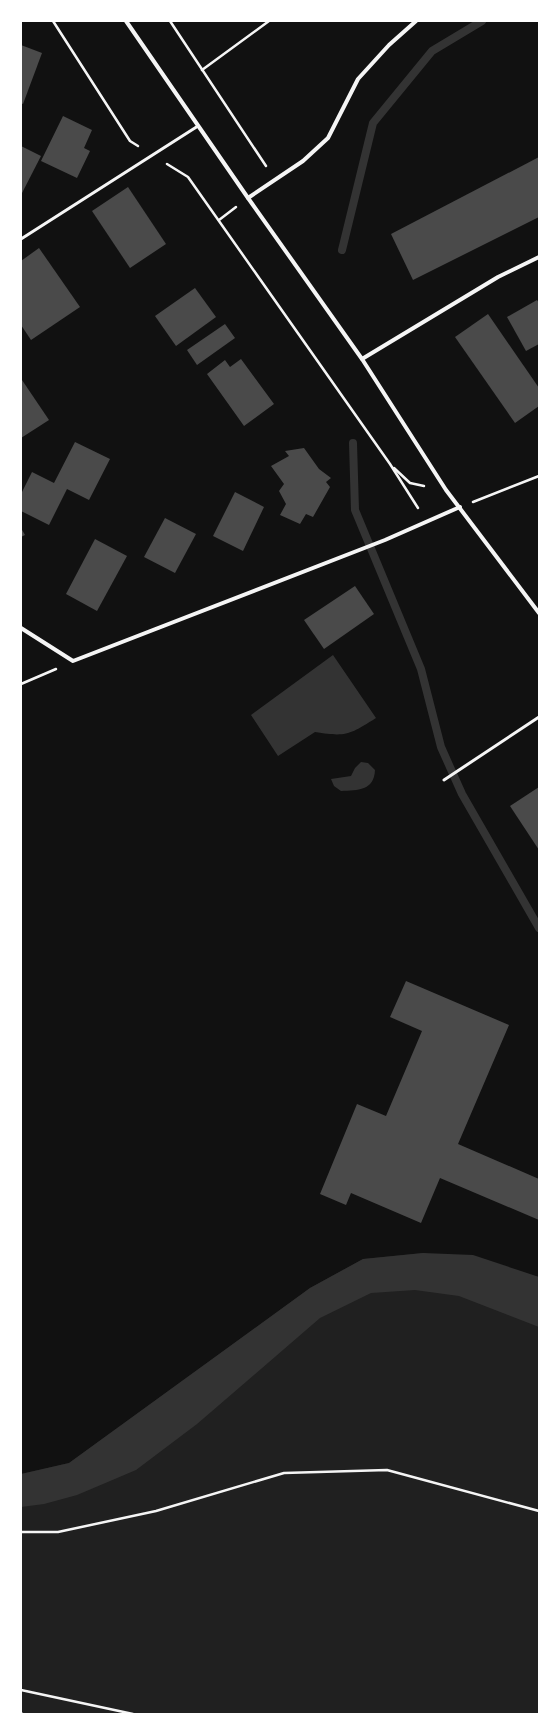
<svg xmlns="http://www.w3.org/2000/svg" width="560" height="1735" font-family="Spectral,serif">
	<style>
		.green { fill: #202020 }
		.water { fill: #333 }
		.lines { fill: none; stroke-linecap: round; stroke-linejoin: round }
		.stream { stroke: #333; stroke-width: 8 }
		.building { fill: #4a4a4a }
		.path { stroke: #f5f5f5; stroke-width: 2.5 }
		.service { stroke: #f5f5f5; stroke-width: 3 }
		.minor { stroke: #f5f5f5; stroke-width: 4 }
	</style>
	<rect width="100%" height="100%" fill="#111"/>
	<!-- green -->
	<polygon class="green" points="423,1253 539,1277 539,1714 21,1714 21,1474 69,1463 310,1288 363,1259"/>
	<!-- water -->
	<g class="water">
		<path d="M333 655 376 718C349 735 346 737 315 732L278 756 251 715Z"/>
		<path d="M361 762 368 763 375 770C374 791 358 790 341 791L334 786 331 779 351 776 355 768Z"/>
		<polygon points="423,1253 473,1255 539,1277 539,1327 459,1296 415,1290 371,1293 320,1318 197,1424 136,1470 77,1495 44,1504 21,1507 21,1474 69,1463 310,1288 363,1259"/>
	</g>
	<g class="lines">
		<!-- stream -->
		<g class="stream">
			<polyline points="342,250 373,123 432,51 482,21"/>
			<polyline points="353,443 355,510 421,669 441,747 462,794 539,928"/>
		</g>
	</g>
	<!-- building -->
	<g class="building">
		<polygon points="21,45 42,53 23,104 21,103"/>
		<polygon points="63,116 92,130 84,148 90,151 77,178 41,161"/>
		<polygon points="21,146 41,156 21,195"/>
		<polygon points="539,157 539,217 413,280 391,234"/>
		<polygon points="128,187 166,244 130,268 92,211"/>
		<polygon points="39,248 80,307 31,340 21,325 21,261"/>
		<polygon points="195,288 216,317 176,346 155,316"/>
		<polygon points="537,300 539,303 539,344 526,351 507,317"/>
		<polygon points="488,314 539,388 539,406 515,423 455,337"/>
		<polygon points="225,324 235,338 197,365 187,350"/>
		<polygon points="241,359 274,404 244,426 207,374 225,360 230,367"/>
		<polygon points="22,380 49,420 21,438 21,381"/>
		<polygon points="75,442 110,459 89,500 67,489 49,525 21,511 21,494 32,472 54,483"/>
		<polygon points="304,448 319,469 331,478 326,482 330,487 313,517 306,514 300,524 280,515 286,504 279,491 284,484 271,466 289,456 285,451"/>
		<polygon points="235,492 264,507 243,551 213,536"/>
		<polygon points="165,518 196,534 175,573 144,557"/>
		<polygon points="21,528 25,535 21,537"/>
		<polygon points="95,539 127,556 97,611 66,594"/>
		<polygon points="355,586 374,614 324,649 304,620"/>
		<polygon points="539,787 539,850 510,806"/>
		<polygon points="406,981 509,1025 458,1144 539,1179 539,1220 440,1178 421,1223 351,1193 346,1205 320,1194 357,1104 386,1116 422,1031 390,1017"/>
	</g>
	<g class="lines">
		<!-- path -->
		<g class="path">
			<polyline points="53,21 130,141 138,146"/>
			<polyline points="170,21 266,166"/>
			<polyline points="202,70 269,21"/>
			<polyline points="167,164 188,177 390,464 418,508"/>
			<polyline points="219,220 236,207"/>
			<polyline points="394,468 410,483 424,486"/>
			<polyline points="473,502 539,476"/>
			<polyline points="21,684 56,669"/>
			<polyline points="21,1532 58,1532 156,1511 284,1473 387,1470 539,1511"/>
			<polyline points="21,1690 133,1714"/>
			<polyline points="21,1713 22,1714"/>
		</g>
		<!-- service -->
		<g class="service">
			<polyline points="21,239 198,126"/>
			<polyline points="444,780 539,717"/>
		</g>
		<!-- minor -->
		<g class="minor">
			<polyline points="126,21 248,198 362,359 446,490 539,613"/>
			<polyline points="248,198 303,161 328,138 358,79 389,45 416,21"/>
			<polyline points="362,359 498,277 539,257"/>
			<polyline points="21,628 73,661 385,540 460,507"/>
		</g>
	</g>
	<!-- border -->
	<rect width="560" height="1735" fill="none" stroke="#ffffff" stroke-width="44"/>
</svg>
